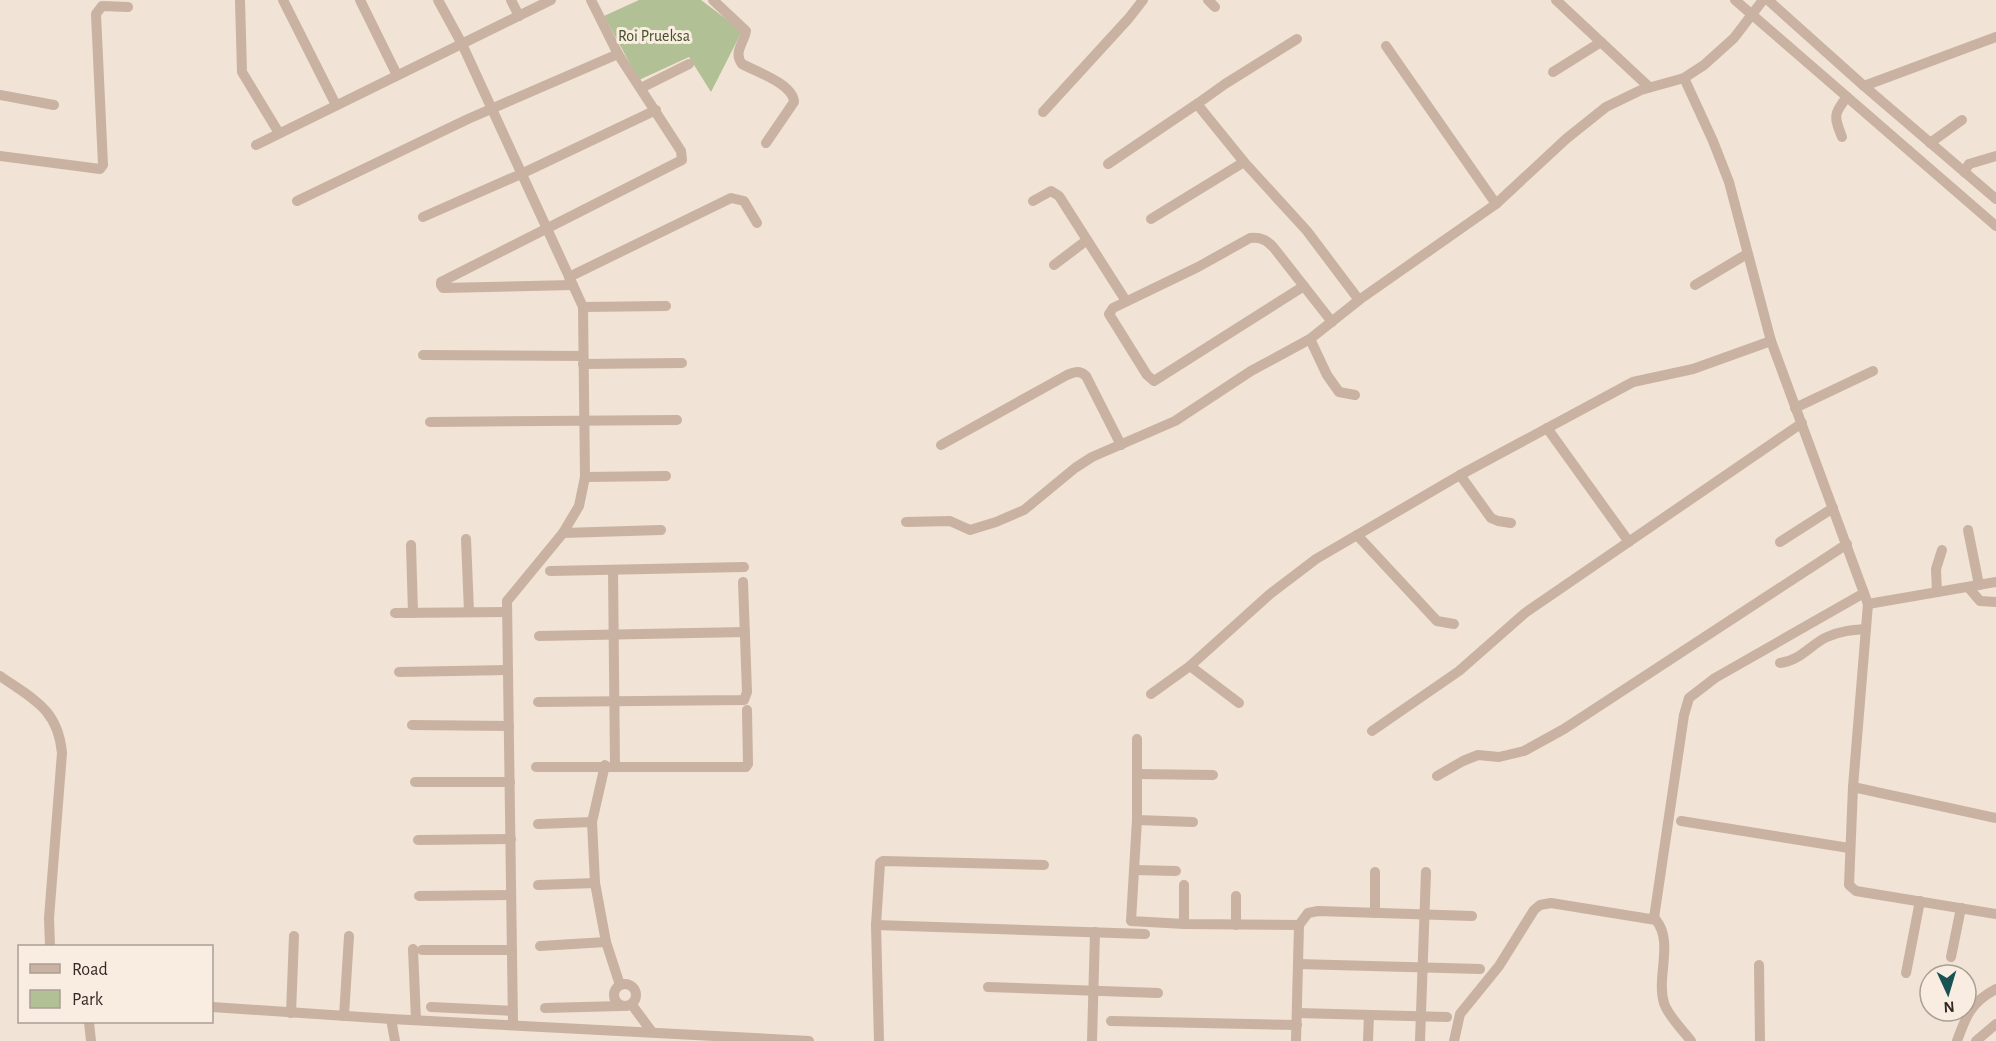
<svg xmlns="http://www.w3.org/2000/svg" width="1996" height="1041" font-family="'Alegreya Sans',sans-serif">
	<style>
		.park { fill: #b2c095 }
		.lines { fill: none; stroke-linecap: round; stroke-linejoin: round }
		.street { stroke: #c9b2a1; stroke-width: 10 }
		.labels { text-anchor: middle; stroke-width: 6; stroke-linejoin: round; paint-order: stroke }
		.park-label { font-size: 16px; fill: #435128; stroke: #f9ede1 }
	</style>
	<rect width="100%" height="100%" fill="#f1e3d5"/>
	<!-- park -->
	<polygon class="park" points="639,0 701,0 742,31 711,92 689,57 639,80 604,16"/>
	<g class="lines">
		<!-- street -->
		<g class="street">
			<polyline points="240,0 242,72 279,133"/>
			<polyline points="283,0 336,105"/>
			<polyline points="360,0 397,75"/>
			<polyline points="438,0 462,44 583,307 585,477 579,506 563,533 507,601 513,1025"/>
			<polyline points="511,0 519,16"/>
			<path d="M713 0 746 31C744 43 733 52 742 64 757 72 793 84 794 102L766 143"/>
			<polyline points="1208,0 1215,7"/>
			<polyline points="1556,0 1649,87"/>
			<polyline points="1735,0 1996,226"/>
			<polyline points="1768,0 1864,86 1996,199"/>
			<polyline points="1297,39 1225,84 1197,104 1244,162 1307,231 1359,300"/>
			<polyline points="1386,46 1496,204"/>
			<polyline points="1553,72 1601,42"/>
			<polyline points="1684,78 1713,141 1729,182 1771,341 1868,604 1853,787 1849,885 1856,891 1996,914"/>
			<polyline points="1864,86 1996,37"/>
			<polyline points="641,88 689,64"/>
			<polyline points="0,95 54,105"/>
			<polyline points="1043,112 1129,18 1143,0"/>
			<path d="M1842 137C1834 117 1833 114 1847 97"/>
			<polyline points="1930,143 1962,120"/>
			<polyline points="256,145 551,0"/>
			<polyline points="0,156 100,169 103,165 96,14 102,6 128,7"/>
			<polyline points="1108,164 1197,104"/>
			<polyline points="1964,172 1969,164 1996,156"/>
			<polyline points="297,201 468,119 618,54"/>
			<polyline points="1033,201 1051,191 1059,196 1126,301"/>
			<polyline points="423,217 521,174 656,110"/>
			<polyline points="1151,219 1244,162"/>
			<polyline points="1054,265 1087,240"/>
			<polyline points="569,277 731,198 744,201 757,223"/>
			<polyline points="573,285 443,288 441,285 441,282 682,160 681,151 618,54 591,0"/>
			<polyline points="1695,285 1747,254"/>
			<path d="M1304 286 1154 381 1147 375 1109 314 1113 308 1198 267 1250 238C1261 237 1267 240 1274 248L1332 322"/>
			<polyline points="583,307 666,306"/>
			<polyline points="1310,339 1327,375 1339,392 1355,395"/>
			<polyline points="423,355 583,356"/>
			<polyline points="583,364 682,363"/>
			<polyline points="1795,408 1873,371"/>
			<polyline points="430,422 677,420"/>
			<polyline points="1547,428 1629,542"/>
			<path d="M941 445 1067 375C1075 372 1079 370 1086 376L1121 445"/>
			<polyline points="1460,475 1491,518 1498,521 1511,523"/>
			<polyline points="585,477 666,476"/>
			<polyline points="906,522 950,521 970,530 996,522 1024,510 1075,468 1092,457 1175,421 1251,371 1310,339 1359,300 1496,204 1566,139 1606,107 1641,90 1684,78 1704,65 1734,38 1763,0"/>
			<polyline points="1968,530 1979,585"/>
			<polyline points="563,533 661,530"/>
			<polyline points="1357,535 1437,621 1454,624"/>
			<polyline points="466,539 469,612"/>
			<polyline points="1780,542 1833,508"/>
			<polyline points="411,545 413,613"/>
			<polyline points="613,570 615,765"/>
			<polyline points="550,571 744,567"/>
			<polyline points="1968,587 1980,601 1996,602"/>
			<polyline points="1937,592 1936,569 1942,550"/>
			<polyline points="1868,604 1996,582"/>
			<polyline points="395,613 507,612"/>
			<polyline points="539,636 745,632"/>
			<path d="M1780 663C1800 661 1811 644 1827 637 1840 631 1852 630 1866 629"/>
			<polyline points="1190,666 1239,703"/>
			<polyline points="399,672 508,670"/>
			<path d="M0 676C33 699 58 709 62 753L49 918 50 946"/>
			<polyline points="1151,694 1190,666 1270,594 1316,559 1460,475 1633,382 1693,369 1771,341"/>
			<polyline points="538,702 744,700 747,692 743,582"/>
			<polyline points="412,725 509,726"/>
			<polyline points="1372,731 1459,671 1525,613 1802,423"/>
			<polyline points="1137,739 1137,820 1131,921 1184,924 1299,925"/>
			<polyline points="605,765 592,822 595,883 606,942 620,985"/>
			<polyline points="536,767 746,767 748,764 747,710"/>
			<polyline points="1137,774 1213,775"/>
			<polyline points="1437,776 1463,761 1478,755 1499,757 1524,751 1564,729 1847,544"/>
			<polyline points="415,782 510,782"/>
			<polyline points="1853,787 1996,818"/>
			<polyline points="1137,820 1193,822"/>
			<polyline points="1681,821 1849,848"/>
			<polyline points="538,824 592,822"/>
			<polyline points="418,840 511,839"/>
			<polyline points="1135,870 1176,871"/>
			<polyline points="538,885 595,883"/>
			<polyline points="419,896 511,895"/>
			<polyline points="1375,913 1375,872"/>
			<polyline points="1654,918 1684,715 1689,698 1715,678 1864,593"/>
			<polyline points="1184,924 1184,885"/>
			<polyline points="876,925 1145,934"/>
			<polyline points="1236,925 1236,896"/>
			<polyline points="540,946 606,942"/>
			<polyline points="413,949 416,1020"/>
			<polyline points="422,950 512,950"/>
			<polyline points="1951,957 1961,908"/>
			<polyline points="1298,964 1480,969"/>
			<polyline points="1759,965 1760,1041"/>
			<polyline points="1906,973 1920,901"/>
			<circle cx="625" cy="995" r="11"/>
			<polyline points="988,987 1158,993"/>
			<polyline points="632,1005 652,1032"/>
			<polyline points="212,1007 391,1019 809,1041"/>
			<polyline points="431,1007 513,1011"/>
			<polyline points="545,1008 621,1006"/>
			<polyline points="291,1013 294,936"/>
			<polyline points="1297,1013 1447,1017"/>
			<polyline points="344,1016 349,936"/>
			<polyline points="391,1019 395,1041"/>
			<polyline points="1111,1021 1297,1025"/>
			<polyline points="89,1022 91,1041"/>
			<polyline points="879,1041 876,925 880,863 883,861 1044,865"/>
			<polyline points="1092,1041 1095,932"/>
			<polyline points="1296,1041 1299,925 1308,913 1318,911 1472,916"/>
			<polyline points="1368,1041 1369,1015"/>
			<polyline points="1420,1041 1426,872"/>
			<path d="M1454 1041 1460 1014 1499 966 1534 910 1540 905 1551 903 1656 920C1674 942 1656 977 1664 1003 1668 1016 1683 1030 1691 1041"/>
			<path d="M1957 1041C1966 1016 1971 1002 1996 989"/>
			<polyline points="1976,1041 1996,1024"/>
		</g>
	</g>
	<g class="labels">
		<!-- park labels -->
		<g class="park-label">
			<text x="654" y="41">Roi Prueksa</text>
		</g>
	</g>
	<!-- legend -->
	<rect x="18" y="945" width="195" height="78" fill="#f9ede1" stroke="#aa9e95" stroke-width="1.5"/>
	<rect x="30" y="964" width="30" height="9" fill="#c9b2a1" stroke="#aa9e95" stroke-width="1.5"/>
	<text x="72" y="975" font-size="18" fill="#332824">Road</text>
	<rect x="30" y="990" width="30" height="18" fill="#b2c095" stroke="#aa9e95" stroke-width="1.5"/>
	<text x="72" y="1005" font-size="18" fill="#332824">Park</text>
	<!-- north arrow -->
	<g transform="translate(1948 993) rotate(176)"><circle r="28" fill="#f9ede1" stroke="#aa9e95" stroke-width="1.5"/>
	<path d="M0-4.5L10 22L0 15L-10 22Z" fill="#195254"/>
	<text y="-9" font-size="16" font-weight="bold" text-anchor="middle" fill="#332824">N</text>
	</g>
</svg>
